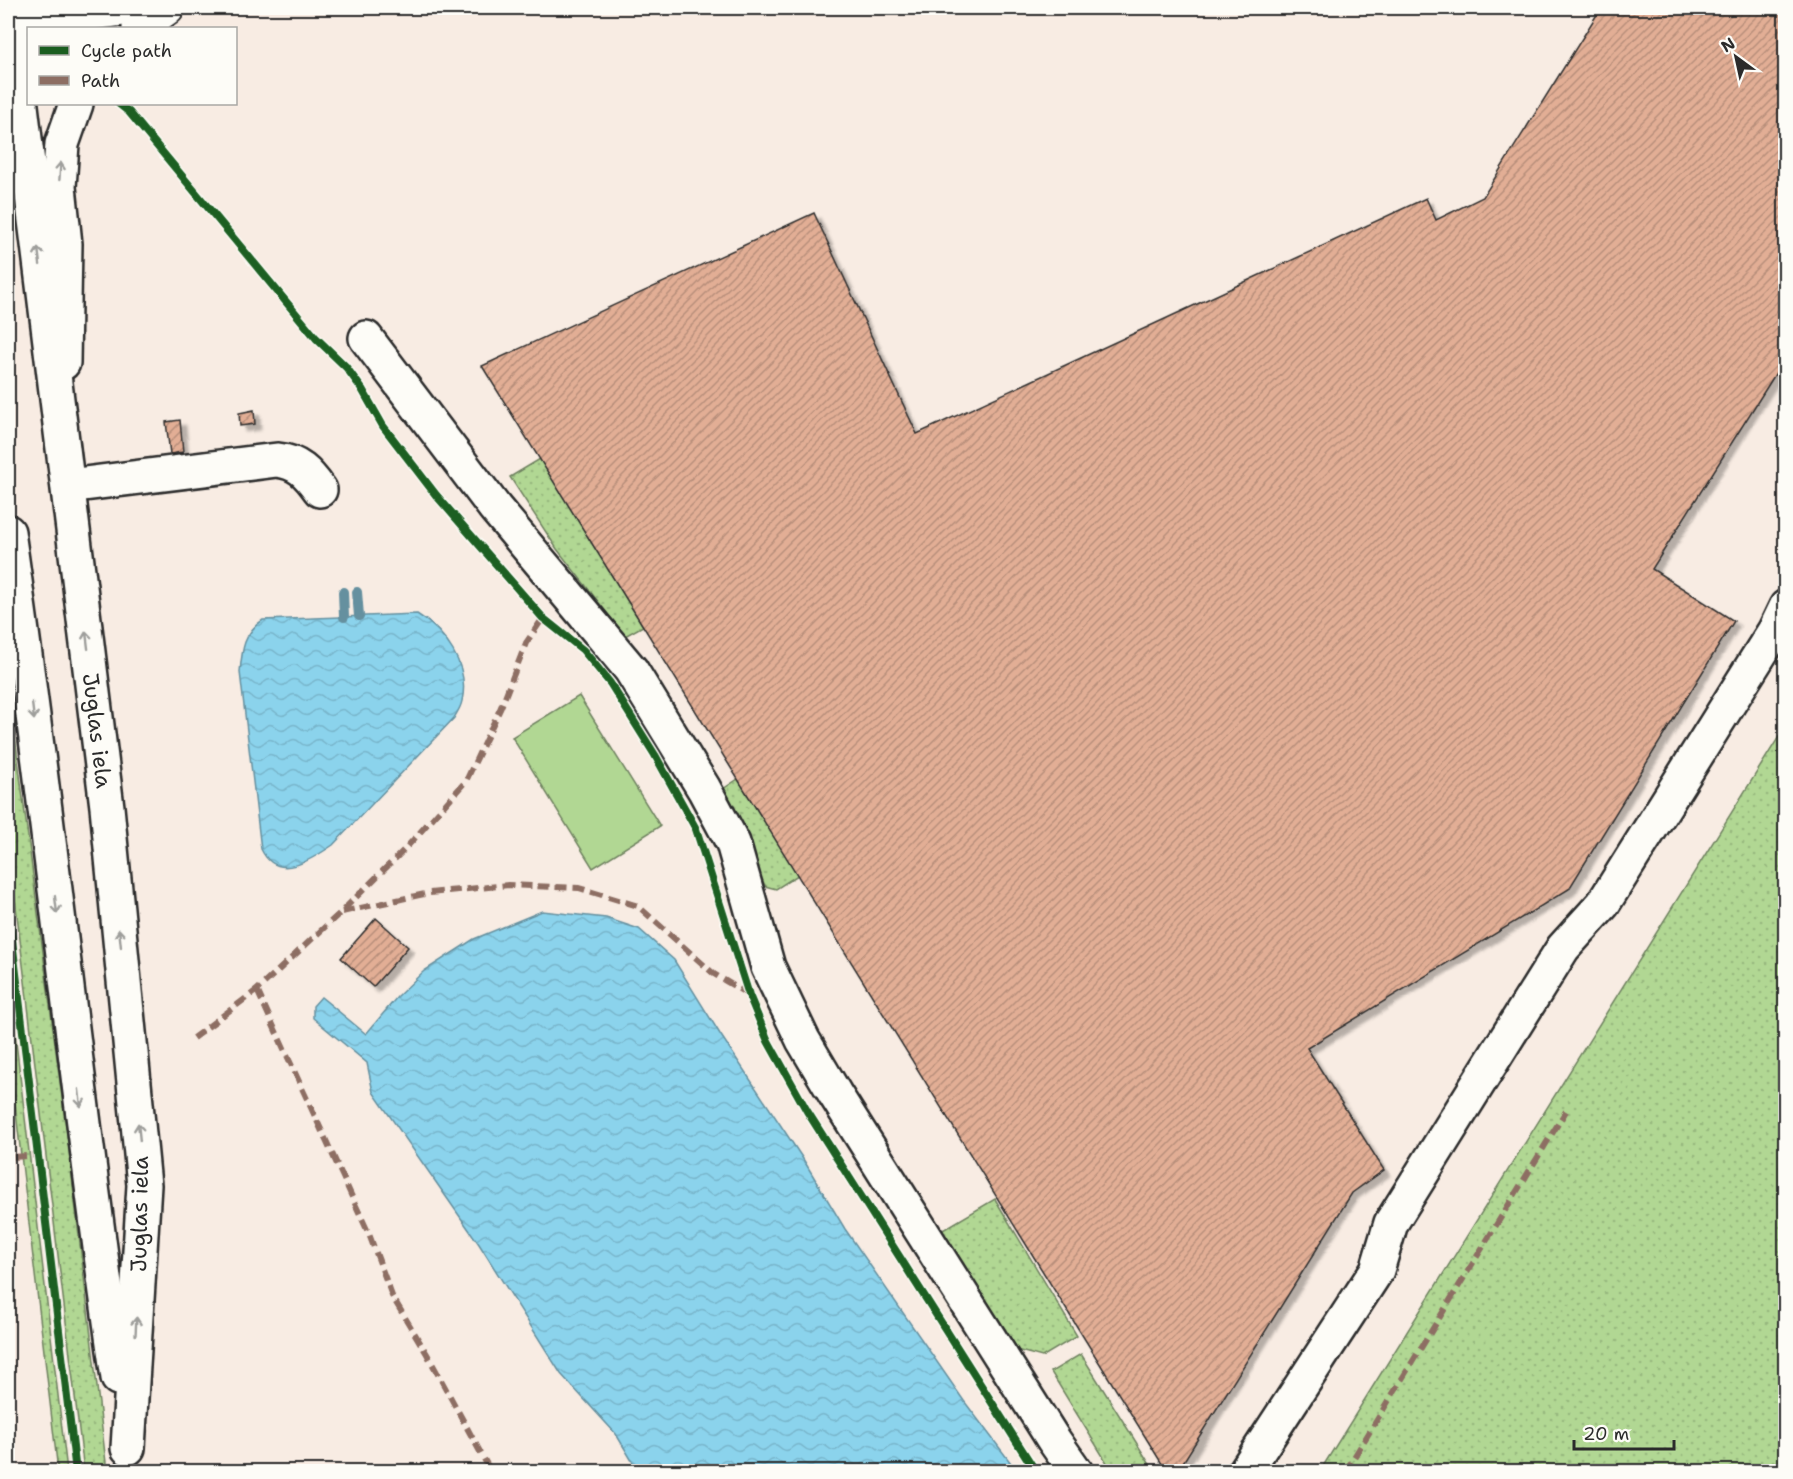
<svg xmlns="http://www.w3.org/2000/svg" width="1793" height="1479" font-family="'Shantell Sans',sans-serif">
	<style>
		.grass { fill: url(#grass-dots); stroke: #6e815f; stroke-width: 1.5 }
		.garden { fill: #b1d793; stroke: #6e815f; stroke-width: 1.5 }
		.water { fill: url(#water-waves); stroke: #65909f; stroke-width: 1.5 }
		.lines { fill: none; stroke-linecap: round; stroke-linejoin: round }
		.stream { stroke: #65909f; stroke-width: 10 }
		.building { fill: url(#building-hatch); stroke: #2b2b2b; stroke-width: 1.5; filter: url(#shadow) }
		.minor-casing { stroke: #2b2b2b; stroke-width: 38 }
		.major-casing { stroke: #2b2b2b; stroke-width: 38 }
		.minor { stroke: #fdfcf7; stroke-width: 33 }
		.major { stroke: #fdfcf7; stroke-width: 33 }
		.quiet { stroke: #8d6e63; stroke-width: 6; stroke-dasharray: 12 6; stroke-linecap: butt }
		.cycleway-casing { stroke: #fdfcf7; stroke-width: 11 }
		.cycleway { stroke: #1b5e20; stroke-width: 8 }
		.oneway { stroke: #9e9e9b }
		.labels { text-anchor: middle; stroke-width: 4.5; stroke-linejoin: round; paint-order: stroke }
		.street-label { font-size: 22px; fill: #2b2b2b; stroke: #fdfcf7 }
	</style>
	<defs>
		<pattern id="grass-dots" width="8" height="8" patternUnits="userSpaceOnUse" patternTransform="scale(1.5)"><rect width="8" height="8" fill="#b1d793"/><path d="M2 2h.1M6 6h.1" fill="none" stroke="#98b97f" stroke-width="1.8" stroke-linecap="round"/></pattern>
		<pattern id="water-waves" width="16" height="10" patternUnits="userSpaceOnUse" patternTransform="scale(1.5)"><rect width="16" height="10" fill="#8bd3ec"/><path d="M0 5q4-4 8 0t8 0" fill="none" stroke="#78b5cb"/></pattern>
		<pattern id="building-hatch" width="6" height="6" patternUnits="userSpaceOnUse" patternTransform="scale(1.5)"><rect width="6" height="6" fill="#e2ae95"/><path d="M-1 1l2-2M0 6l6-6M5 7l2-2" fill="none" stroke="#b78e7a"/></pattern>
		<filter id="shadow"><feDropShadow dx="5.5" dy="5.5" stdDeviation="1.5" flood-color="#0004"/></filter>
	</defs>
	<rect width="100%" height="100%" fill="#f8ece3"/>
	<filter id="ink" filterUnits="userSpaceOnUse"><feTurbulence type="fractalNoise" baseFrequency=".0167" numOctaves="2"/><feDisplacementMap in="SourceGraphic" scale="12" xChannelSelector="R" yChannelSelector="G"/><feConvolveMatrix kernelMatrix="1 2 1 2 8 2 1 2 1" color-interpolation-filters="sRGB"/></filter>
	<g filter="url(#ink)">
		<!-- grass -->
		<g class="grass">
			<polygon points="540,459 643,626 625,636 557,549 510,477"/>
			<polygon points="8,684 68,1143 107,1471 84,1471 8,840"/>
			<polygon points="1785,727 1785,1471 1320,1471"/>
			<polygon points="738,779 798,875 776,889 765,886 746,841 720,791"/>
			<polygon points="8,975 67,1471 58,1471 8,1044"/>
			<polygon points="995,1199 1077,1336 1042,1357 1009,1348 936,1234"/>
			<polygon points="1081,1354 1154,1471 1112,1471 1051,1372"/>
		</g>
		<!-- garden -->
		<polygon class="garden" points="579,696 660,826 593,868 512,737"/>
		<!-- water -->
		<g class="water">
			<path d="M417 614C445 631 470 666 462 701 461 707 457 713 454 718L333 845C311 860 277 883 261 849L240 672C242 651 243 633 263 620Z"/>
			<polygon points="542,911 606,918 639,929 674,960 720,1034 803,1159 845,1229 964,1401 1017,1471 638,1471 616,1434 561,1374 479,1244 373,1092 367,1063 313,1018 313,1006 321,997 366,1034 397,997 424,971 474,939"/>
		</g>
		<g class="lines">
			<!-- stream -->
			<g class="stream">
				<polyline points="343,592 344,617"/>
				<polyline points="357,592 359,616"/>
			</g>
		</g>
		<!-- building -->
		<g class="building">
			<polygon points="1601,8 1786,8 1786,357 1652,569 1734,621 1569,889 1307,1048 1384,1170 1352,1193 1177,1472 1167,1472 482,366 814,213 917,434 1426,198 1436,220 1483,197"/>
			<polygon points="254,410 255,424 240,426 239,413"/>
			<polygon points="180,420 183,452 170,454 166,422"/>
			<polygon points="376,918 408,947 373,987 341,958"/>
		</g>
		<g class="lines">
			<!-- minor casing -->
			<g class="minor-casing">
				<g id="minor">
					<polyline points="8,14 10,16 66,16 131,8"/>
					<polyline points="139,28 167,8"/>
					<polyline points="366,338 495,508 631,670 704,789 733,843 768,967 803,1040 835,1094 1053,1439 1076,1472"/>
					<polyline points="63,363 65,244 59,187 62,144 76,104"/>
					<path d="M68 486 277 460C298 462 308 473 320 490"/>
					<polyline points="1245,1472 1377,1270 1391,1223 1563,948 1603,904 1775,630 1786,607"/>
				</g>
			</g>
			<!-- major casing -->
			<g class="major-casing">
				<g id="major">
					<path id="s1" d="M9 8 107 807 144 1185 128 1448"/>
					<path d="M8 532C49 813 77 1096 118 1378"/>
				</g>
			</g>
			<!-- minor -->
			<use href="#minor" class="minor"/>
			<!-- major -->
			<use href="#major" class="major"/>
			<!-- quiet -->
			<g class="quiet">
				<polyline points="342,912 429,893 508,885 579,888 638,906 714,974 749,995"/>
				<polyline points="257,990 369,1234 392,1296 427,1354 491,1472"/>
				<polyline points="193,1038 257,990 340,913 405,849 466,781 501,707 526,643 543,618"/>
				<polyline points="14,1157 38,1155"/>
				<polyline points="1345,1472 1566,1111"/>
			</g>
			<!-- cycleway casing -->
			<g class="cycleway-casing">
				<g id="cycleway">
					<polyline points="119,104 129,112 316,338 346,367 362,389 383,426 436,495 543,618 583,650 610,683 655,755 696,829 749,995 768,1041 807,1111 1036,1472"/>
					<polyline points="8,907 76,1472"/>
				</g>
			</g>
			<!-- cycleway -->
			<use href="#cycleway" class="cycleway"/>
		</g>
		<!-- one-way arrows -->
		<defs><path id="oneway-shaft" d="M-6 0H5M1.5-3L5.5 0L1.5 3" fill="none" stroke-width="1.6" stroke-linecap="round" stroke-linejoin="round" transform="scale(1.5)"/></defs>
		<g class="oneway">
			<use href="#oneway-shaft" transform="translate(60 171) rotate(-86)"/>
			<use href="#oneway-shaft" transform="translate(39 256) rotate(-97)"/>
			<use href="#oneway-shaft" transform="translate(87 640) rotate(-97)"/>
			<use href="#oneway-shaft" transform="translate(33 711) rotate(83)"/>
			<use href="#oneway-shaft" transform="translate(56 905) rotate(83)"/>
			<use href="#oneway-shaft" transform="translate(120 938) rotate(-96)"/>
			<use href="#oneway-shaft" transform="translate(80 1098) rotate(83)"/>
			<use href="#oneway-shaft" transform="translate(139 1132) rotate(-96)"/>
			<use href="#oneway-shaft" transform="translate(136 1326) rotate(-87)"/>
		</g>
	</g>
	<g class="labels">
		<!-- street labels -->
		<g class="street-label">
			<text dy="8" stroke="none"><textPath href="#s1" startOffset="728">Juglas iela</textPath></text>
			<text transform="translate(139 1214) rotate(-89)" y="8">Juglas iela</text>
		</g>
	</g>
	<!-- margin -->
	<rect width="1793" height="1479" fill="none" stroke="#fdfcf7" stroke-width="30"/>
	<rect x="15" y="15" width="1763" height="1449" fill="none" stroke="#2b2b2b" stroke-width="2" filter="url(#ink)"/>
	<!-- legend -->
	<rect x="27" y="27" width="210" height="78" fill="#fdfcf7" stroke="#a9a8a5" stroke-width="1.5"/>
	<rect x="39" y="46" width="30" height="9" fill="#1b5e20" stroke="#a9a8a5" stroke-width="1.5"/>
	<text x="81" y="57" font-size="18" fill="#2b2b2b">Cycle path</text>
	<rect x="39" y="76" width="30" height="9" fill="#8d6e63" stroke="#a9a8a5" stroke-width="1.5"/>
	<text x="81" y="87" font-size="18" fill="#2b2b2b">Path</text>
	<!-- north arrow -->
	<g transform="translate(1736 57) rotate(327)" stroke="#fdfcf7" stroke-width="4.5" paint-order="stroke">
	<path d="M0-4.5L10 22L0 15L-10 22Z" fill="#2b2b2b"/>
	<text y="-9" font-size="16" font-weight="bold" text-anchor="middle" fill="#2b2b2b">N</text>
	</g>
	<!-- scale -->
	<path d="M1574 1440v9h100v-9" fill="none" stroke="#2b2b2b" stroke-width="3"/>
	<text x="1583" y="1440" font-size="18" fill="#2b2b2b" stroke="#fdfcf7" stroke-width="4.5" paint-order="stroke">20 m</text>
</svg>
